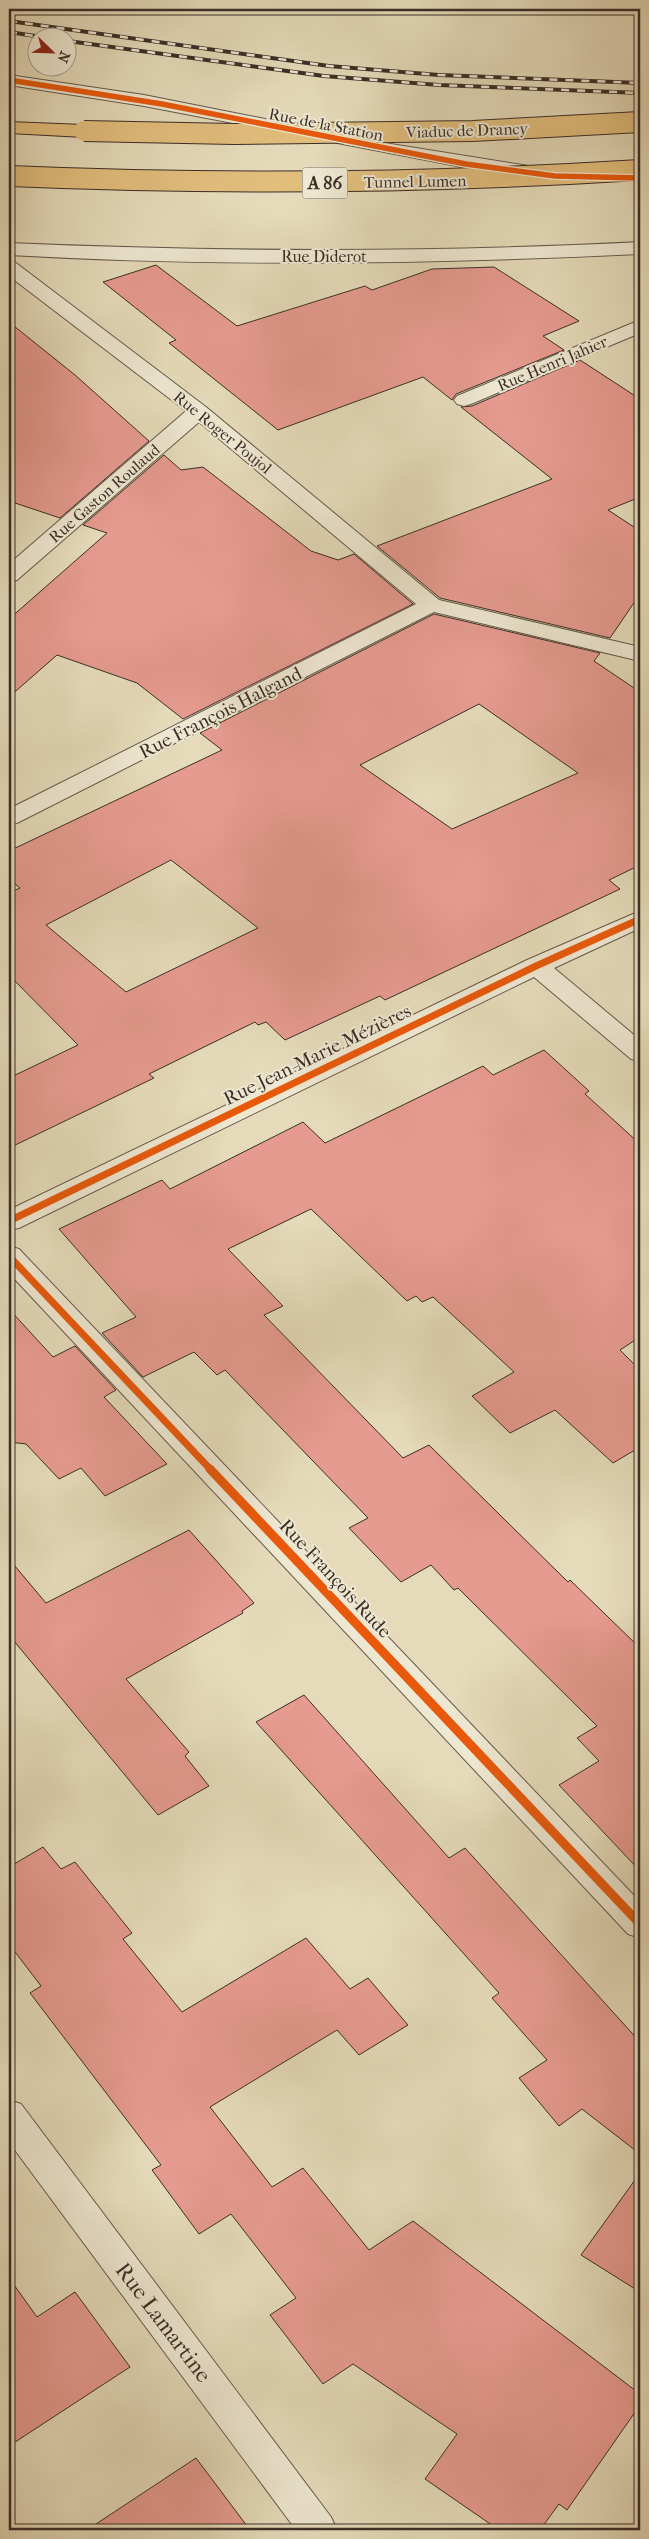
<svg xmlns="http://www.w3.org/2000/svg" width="649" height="2539" font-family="'IM FELL French Canon',serif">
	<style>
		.building { fill: #e69b90; stroke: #3a2e28; fill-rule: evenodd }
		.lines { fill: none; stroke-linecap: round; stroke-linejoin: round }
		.minor-casing { stroke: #65594c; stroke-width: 2 }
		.highway-casing { stroke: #3a2e28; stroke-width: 2 }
		.minor { fill: #eee8d2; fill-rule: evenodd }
		.highway { fill: #e2be7d; fill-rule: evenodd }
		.rail-casing { stroke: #3a2e28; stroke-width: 4 }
		.rail { stroke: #eee8d2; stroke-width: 2.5; stroke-dasharray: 8; stroke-linecap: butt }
		.highway-bridge-casing { stroke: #3a2e28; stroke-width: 22; stroke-linecap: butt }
		.highway-bridge { stroke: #e2be7d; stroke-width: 20 }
		.cycleway-far2-casing { stroke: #eee8d2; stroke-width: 8 }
		.cycleway-far1-casing { stroke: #eee8d2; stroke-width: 10 }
		.cycleway-casing { stroke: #eee8d2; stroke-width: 12 }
		.cycleway-far2 { stroke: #e8590c; stroke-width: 5.5 }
		.cycleway-far1 { stroke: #e8590c; stroke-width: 7 }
		.cycleway { stroke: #e8590c; stroke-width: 9 }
		.labels { text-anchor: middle; stroke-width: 4; stroke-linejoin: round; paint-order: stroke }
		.far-street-label { font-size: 16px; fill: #3a2e28; stroke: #eee8d2 }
		.shield { fill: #eee8d2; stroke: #70665b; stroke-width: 1 }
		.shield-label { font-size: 18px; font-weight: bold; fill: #3a2e28 }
		.street-label { font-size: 19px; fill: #3a2e28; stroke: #eee8d2 }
		.near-street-label { font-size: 22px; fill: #3a2e28; stroke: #eee8d2 }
	</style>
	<rect width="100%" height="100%" fill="#e5dbba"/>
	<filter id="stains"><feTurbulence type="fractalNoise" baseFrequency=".004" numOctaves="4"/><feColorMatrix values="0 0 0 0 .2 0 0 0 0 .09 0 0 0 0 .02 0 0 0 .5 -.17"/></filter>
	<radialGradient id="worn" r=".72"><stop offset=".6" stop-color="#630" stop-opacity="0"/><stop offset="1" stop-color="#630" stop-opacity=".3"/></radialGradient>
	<!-- building -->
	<g class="building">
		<polygon points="156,265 237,326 365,286 372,290 432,269 494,267 579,321 543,336 564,350 456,394 452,400 423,377 278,430 169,343 176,340 103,282"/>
		<polygon points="9,322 75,375 149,441 60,518 9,501"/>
		<polygon points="580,360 640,399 640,497 608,510 640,531 640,594 610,638 440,598 377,546 552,479 461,407 472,406"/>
		<polygon points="164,455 181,470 203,467 311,551 338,560 354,554 413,604 183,719 137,683 57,655 9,697 9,619 107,533 83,525"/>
		<path d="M434 614 600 653 594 661 640 692V865L609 880 620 889 385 1000 380 996 285 1040 266 1022 258 1025 255 1022 149 1074 154 1078 9 1148V1078L78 1045 9 975V893L20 888 9 879V851L222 750 200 733ZM479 704 578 773 452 829 360 765ZM171 860 258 928 126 992 46 925Z"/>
		<polygon points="544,1050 589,1091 585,1094 640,1144 640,1337 620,1350 640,1370 640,1447 613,1463 555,1410 510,1433 472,1396 514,1372 433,1297 422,1302 416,1296 407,1301 311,1209 228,1249 283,1306 264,1315 403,1458 429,1445 568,1582 570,1580 640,1648 640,1871 559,1785 599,1761 577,1738 597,1726 458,1588 454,1590 431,1565 401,1582 349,1528 368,1518 225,1370 217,1375 194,1352 143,1377 102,1333 136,1317 59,1229 162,1180 170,1189 303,1122 325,1143 483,1066 493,1075"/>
		<polygon points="9,1309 53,1357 75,1346 116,1390 104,1397 167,1464 105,1496 81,1468 59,1479 26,1444 9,1442"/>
		<polygon points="189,1530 254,1603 242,1611 243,1613 126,1679 189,1752 185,1756 209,1786 158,1815 9,1635 9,1559 46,1603"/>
		<polygon points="304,1695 449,1858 465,1848 640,2042 640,2154 582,2109 559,2126 519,2078 547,2060 492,1998 499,1993 256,1722"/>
		<polygon points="43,1847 61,1869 75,1862 132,1933 123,1939 182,2012 306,1938 350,1989 368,1978 408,2025 359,2055 337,2030 210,2107 272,2187 303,2168 369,2250 413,2221 640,2394 640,2405 567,2510 559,2504 540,2530 499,2530 425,2479 457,2434 353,2364 323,2384 270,2315 296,2298 231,2214 199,2234 152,2170 161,2165 30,1993 41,1986 9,1944 9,1867"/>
		<polygon points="640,2173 640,2292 581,2255"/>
		<polygon points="9,2278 37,2317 75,2292 130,2367 9,2446"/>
		<polygon points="196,2458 250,2530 87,2530"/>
	</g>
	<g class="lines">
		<!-- minor casing -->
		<g class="minor-casing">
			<g id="minor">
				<polygon points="9,75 144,95 391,144 529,166 536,168 538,172 536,176 529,178 483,171 144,106 9,85"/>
				<path d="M640 242V254C430 264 219 267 9 255V243C220 252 429 253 640 242Z"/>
				<polygon points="9,261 16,263 206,407 439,600 640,647 640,661 434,612 17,823 9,825 9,809 416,604 199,422 17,580 9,582 9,564 186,411 9,276"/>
				<polygon points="640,320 640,333 471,404 464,406 457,404 454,400 457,396"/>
				<polygon points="640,911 640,928 554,968 640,1040 640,1061 631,1059 534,977 19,1228 9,1230 9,1210 527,960"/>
				<polygon points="9,1246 19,1249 640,1902 640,1938 628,1934 9,1273"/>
				<polygon points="9,2100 21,2104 331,2517 337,2530 296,2530 9,2142"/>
			</g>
		</g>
		<!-- highway casing -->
		<g class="highway-casing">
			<polygon id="highway" points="9,122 84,125 91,127 93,131 91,135 84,137 9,133"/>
		</g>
		<!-- minor -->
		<use href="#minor" class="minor"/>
		<!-- highway -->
		<use href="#highway" class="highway"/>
		<!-- rail casing -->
		<g class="rail-casing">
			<g id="rail">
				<polyline points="9,21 329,66 439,75 640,83"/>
				<polyline points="9,32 48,38"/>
				<polyline points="68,41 324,76 439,85 640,93"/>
			</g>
		</g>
		<!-- rail -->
		<use href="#rail" class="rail"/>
		<!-- highway-bridge casing -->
		<g class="highway-bridge-casing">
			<g id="highway-bridge">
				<polyline points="84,131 234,134 473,131 640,122"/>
				<path d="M9 176C220 185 430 183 640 170"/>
			</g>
		</g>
		<!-- highway-bridge -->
		<use href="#highway-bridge" class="highway-bridge"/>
		<!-- cycleway-far2 casing -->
		<g class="cycleway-far2-casing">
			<polyline id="cycleway-far2" points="9,80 162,104 466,164 555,176 640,178"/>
		</g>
		<!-- cycleway-far1 casing -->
		<g class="cycleway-far1-casing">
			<g id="cycleway-far1">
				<polyline points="9,1221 536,966 640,919"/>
				<polyline points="9,1256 211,1470"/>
			</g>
		</g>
		<!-- cycleway casing -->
		<g class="cycleway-casing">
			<polyline id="cycleway" points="210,1469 640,1924"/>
		</g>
		<!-- cycleway-far2 -->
		<use href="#cycleway-far2" class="cycleway-far2"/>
		<!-- cycleway-far1 -->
		<use href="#cycleway-far1" class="cycleway-far1"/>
		<!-- cycleway -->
		<use href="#cycleway" class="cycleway"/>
	</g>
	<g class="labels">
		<!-- far-street labels -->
		<g class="far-street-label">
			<text transform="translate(326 124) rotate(11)" y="6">Rue de la Station</text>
			<text transform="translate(467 130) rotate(-2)" y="6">Viaduc de Drancy</text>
			<text transform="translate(415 181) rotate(-1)" y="6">Tunnel Lumen</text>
			<text x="324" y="262">Rue Diderot</text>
			<text transform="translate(552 363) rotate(-23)" y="6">Rue Henri Jahier</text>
			<text transform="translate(223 432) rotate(39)" y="6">Rue Roger Poujol</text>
			<text transform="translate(104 493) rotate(-41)" y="6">Rue Gaston Roulaud</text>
		</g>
		<!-- shield labels -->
		<rect class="shield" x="302.5" y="167.5" width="45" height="31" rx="4"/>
		<g class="shield-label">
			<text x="325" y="189">A 86</text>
		</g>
		<!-- street labels -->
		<g class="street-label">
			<text transform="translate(220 712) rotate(-27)" y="7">Rue François Halgand</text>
			<text transform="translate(317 1054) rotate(-26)" y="7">Rue Jean-Marie Mézières</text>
			<text transform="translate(336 1578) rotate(47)" y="7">Rue François Rude</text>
		</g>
		<!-- near-street labels -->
		<g class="near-street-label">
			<text transform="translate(164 2322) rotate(53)" y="8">Rue Lamartine</text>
		</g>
	</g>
	<!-- margin -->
	<rect width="649" height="2539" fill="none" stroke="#e5dbba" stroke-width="30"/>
	<rect x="10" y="10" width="629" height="2519" fill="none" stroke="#3a2e28" stroke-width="2.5"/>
	<rect x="15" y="15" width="619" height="2509" fill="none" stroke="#3a2e28"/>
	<!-- north arrow -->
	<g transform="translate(52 52) rotate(113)"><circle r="24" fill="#eee8d2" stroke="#a69e8e"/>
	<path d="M0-4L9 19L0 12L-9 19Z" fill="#8f2418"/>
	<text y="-8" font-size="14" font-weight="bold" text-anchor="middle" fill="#3a2e28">N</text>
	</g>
	<rect width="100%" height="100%" filter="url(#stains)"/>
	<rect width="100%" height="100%" fill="url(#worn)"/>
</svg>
